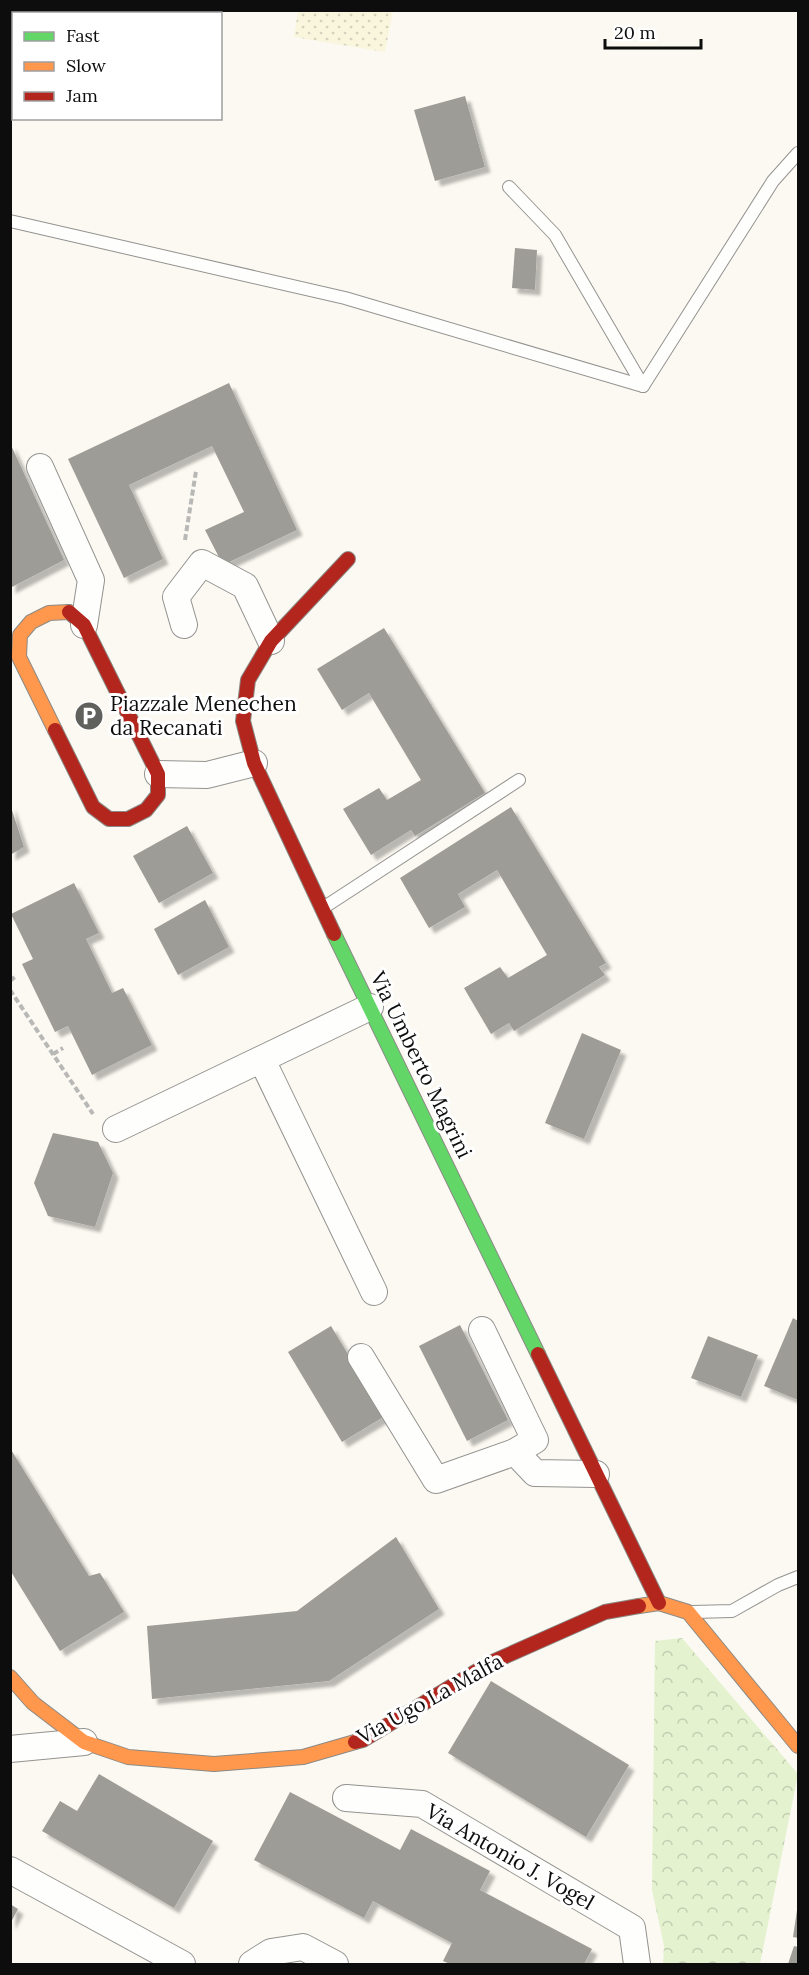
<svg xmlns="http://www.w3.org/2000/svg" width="809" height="1975" font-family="Lora,serif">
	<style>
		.farmland { fill: url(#farmland-dots) }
		.park { fill: url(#park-crowns) }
		.building { fill: #9e9c97; filter: url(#shadow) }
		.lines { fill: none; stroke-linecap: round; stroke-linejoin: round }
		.lane-casing { stroke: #949390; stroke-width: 14 }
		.street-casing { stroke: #949390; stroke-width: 28 }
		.fast-casing { stroke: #8b8a86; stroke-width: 16 }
		.slow-casing { stroke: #8b8a86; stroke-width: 16 }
		.jam-casing { stroke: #8b8a86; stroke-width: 16 }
		.path { stroke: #b8b8b6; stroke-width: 4; stroke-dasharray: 6 3; stroke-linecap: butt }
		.lane { stroke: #fefefd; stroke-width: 12 }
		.street { stroke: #fefefd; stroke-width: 26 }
		.fast { stroke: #63d668; stroke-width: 14 }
		.slow { stroke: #ff974d; stroke-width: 14 }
		.jam { stroke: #b3261e; stroke-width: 14 }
		.labels { text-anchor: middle; stroke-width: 6; stroke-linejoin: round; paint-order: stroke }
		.poi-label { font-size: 21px; fill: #0d0d0d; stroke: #fff; text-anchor: start }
		.street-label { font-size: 21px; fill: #0d0d0d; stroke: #fff }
	</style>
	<defs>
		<pattern id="farmland-dots" width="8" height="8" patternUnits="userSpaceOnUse" patternTransform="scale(1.5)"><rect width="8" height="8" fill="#f9f6dd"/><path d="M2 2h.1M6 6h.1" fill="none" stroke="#d4d2bc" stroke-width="1.8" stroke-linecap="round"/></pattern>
		<pattern id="park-crowns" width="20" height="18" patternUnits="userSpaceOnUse" patternTransform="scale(1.5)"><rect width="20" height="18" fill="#e4f2cf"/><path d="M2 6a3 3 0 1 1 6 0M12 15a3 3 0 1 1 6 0" fill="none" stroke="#c2ceb1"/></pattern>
		<filter id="shadow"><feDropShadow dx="5.5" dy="5.5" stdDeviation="1.5" flood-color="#0004"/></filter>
	</defs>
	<rect width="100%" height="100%" fill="#fbf9f1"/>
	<!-- farmland -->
	<polygon class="farmland" points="298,11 393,11 385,52 294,37"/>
	<!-- park -->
	<polygon class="park" points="682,1638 798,1774 760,1964 663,1964 664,1946 652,1890 655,1641"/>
	<!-- building -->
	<g class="building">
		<polygon points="465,96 485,167 435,181 414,110"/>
		<polygon points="515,248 537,250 535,290 512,288"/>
		<polygon points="229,383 297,530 223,565 205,530 244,512 212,446 129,485 163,559 124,578 68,459"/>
		<polygon points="10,443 64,560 10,588"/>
		<polygon points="384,628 485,793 415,836 411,830 371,855 343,809 379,788 387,800 421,780 369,693 342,710 317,669"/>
		<polygon points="10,804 24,847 10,855"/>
		<polygon points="511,807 606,963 599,967 605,975 514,1031 509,1023 491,1034 464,988 500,967 508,978 547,955 497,870 458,894 465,907 429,928 400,878"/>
		<polygon points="187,826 213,873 159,903 133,856"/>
		<polygon points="74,883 99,933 86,939 112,993 123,988 152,1045 92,1075 68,1026 55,1032 22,964 33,959 11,914"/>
		<polygon points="205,900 229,947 178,975 154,929"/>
		<polygon points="582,1033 621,1050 584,1139 545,1123"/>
		<polygon points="53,1133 98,1142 113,1173 95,1227 48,1216 34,1183"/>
		<polygon points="793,1318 798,1321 798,1400 764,1386"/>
		<polygon points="460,1325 508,1420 467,1441 419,1346"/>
		<polygon points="331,1326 385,1416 342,1442 288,1352"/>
		<polygon points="708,1336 758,1355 741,1397 691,1378"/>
		<polygon points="10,1448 89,1576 100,1573 124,1612 60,1651 10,1570"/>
		<polygon points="396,1537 439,1609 329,1681 152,1699 147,1626 297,1611"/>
		<polygon points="491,1681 629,1765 586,1837 448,1753"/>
		<polygon points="99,1774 213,1841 174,1908 42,1831 60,1801 77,1811"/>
		<polygon points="290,1792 400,1850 411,1829 490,1871 480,1890 592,1949 584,1964 450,1964 443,1961 452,1943 373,1901 364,1918 254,1860"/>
		<polygon points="10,1904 18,1909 10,1924"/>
		<polygon points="797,1910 798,1910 798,1938 793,1937"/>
		<polygon points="794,1946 798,1947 798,1964 788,1964"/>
	</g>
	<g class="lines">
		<!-- lane casing -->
		<g class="lane-casing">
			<g id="lane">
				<polyline points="509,187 555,235 643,386"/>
				<polyline points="10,221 345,298 643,386 773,181 798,153"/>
				<polyline points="323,908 519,780"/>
				<polyline points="693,1612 732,1611 778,1585 798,1577"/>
			</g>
		</g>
		<!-- street casing -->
		<g class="street-casing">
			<g id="street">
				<polyline points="40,467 91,580 84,625"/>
				<polyline points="184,625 176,597 202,563 245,586 271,641"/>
				<polyline points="158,774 207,775 254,763"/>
				<polyline points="262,1060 374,1292"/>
				<polyline points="116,1129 370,1007"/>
				<polyline points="482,1330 535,1440 515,1452 535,1473 596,1474"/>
				<polyline points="361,1357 436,1480 515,1452"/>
				<polyline points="10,1749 84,1742"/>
				<polyline points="346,1798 422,1804 632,1928 637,1964"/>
				<polyline points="10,1870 182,1964"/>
				<polyline points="252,1964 271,1952 303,1947 335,1964"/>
			</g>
		</g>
		<!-- fast casing -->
		<g class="fast-casing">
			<polyline id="fast" points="334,934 538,1354"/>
		</g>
		<!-- slow casing -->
		<g class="slow-casing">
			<g id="slow">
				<polyline points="55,730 19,657 20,635 31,622 49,613 69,612"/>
				<polyline points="639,1606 659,1603 688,1612 798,1746"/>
				<polyline points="10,1677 33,1703 84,1742 128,1757 214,1764 303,1757 355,1742"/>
			</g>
		</g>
		<!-- jam casing -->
		<g class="jam-casing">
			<g id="jam">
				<polyline points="55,730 93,807 109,819 128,819 146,810 158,795 158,774 84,625 69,612"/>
				<polyline points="334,934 254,763 243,721 248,680 271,641 348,559"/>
				<polyline points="538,1354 659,1603"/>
				<polyline points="355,1742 363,1740 490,1663 605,1612 639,1606"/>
			</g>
		</g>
		<!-- path -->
		<g class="path">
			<polyline points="185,540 196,471"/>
			<polyline points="10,981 16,976"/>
			<polyline points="10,990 93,1114"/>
			<polyline points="53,1054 63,1048"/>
		</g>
		<!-- lane -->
		<use href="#lane" class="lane"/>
		<!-- street -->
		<use href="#street" class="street"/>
		<!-- fast -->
		<use href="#fast" class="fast"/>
		<!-- slow -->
		<use href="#slow" class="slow"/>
		<!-- jam -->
		<use href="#jam" class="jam"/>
	</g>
	<!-- icons -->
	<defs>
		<g id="parking-disc" transform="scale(1.5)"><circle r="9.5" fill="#60605d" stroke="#fff"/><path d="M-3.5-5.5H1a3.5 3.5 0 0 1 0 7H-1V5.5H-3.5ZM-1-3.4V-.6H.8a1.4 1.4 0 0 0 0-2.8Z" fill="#fff"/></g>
	</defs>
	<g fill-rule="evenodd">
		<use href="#parking-disc" x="89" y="716"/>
	</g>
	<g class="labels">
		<!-- poi labels -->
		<g class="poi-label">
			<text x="110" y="711">Piazzale Menechen<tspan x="110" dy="24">da Recanati</tspan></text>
		</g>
		<!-- street labels -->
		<g class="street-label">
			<text transform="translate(421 1065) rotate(64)" y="7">Via Umberto Magrini</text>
			<text transform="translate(430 1699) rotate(-29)" y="7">Via Ugo La Malfa</text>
			<text transform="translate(510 1857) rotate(30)" y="7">Via Antonio J. Vogel</text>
		</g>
	</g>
	<!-- border -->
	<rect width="809" height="1975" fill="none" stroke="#0d0d0d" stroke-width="24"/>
	<!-- legend -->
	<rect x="12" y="12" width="210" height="108" fill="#ffffff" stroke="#9e9e9e" stroke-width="1.5"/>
	<rect x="24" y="32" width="30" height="9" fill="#63d668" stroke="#9e9e9e" stroke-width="1.5"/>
	<text x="66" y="42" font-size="18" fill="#0d0d0d">Fast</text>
	<rect x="24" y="62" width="30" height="9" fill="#ff974d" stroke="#9e9e9e" stroke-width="1.5"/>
	<text x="66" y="72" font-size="18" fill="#0d0d0d">Slow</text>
	<rect x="24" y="92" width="30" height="9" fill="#b3261e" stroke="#9e9e9e" stroke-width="1.5"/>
	<text x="66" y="102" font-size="18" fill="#0d0d0d">Jam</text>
	<!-- scale -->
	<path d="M605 39v9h96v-9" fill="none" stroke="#0d0d0d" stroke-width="3"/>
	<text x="614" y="39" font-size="18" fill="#0d0d0d" stroke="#ffffff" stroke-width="4.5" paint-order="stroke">20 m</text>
</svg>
